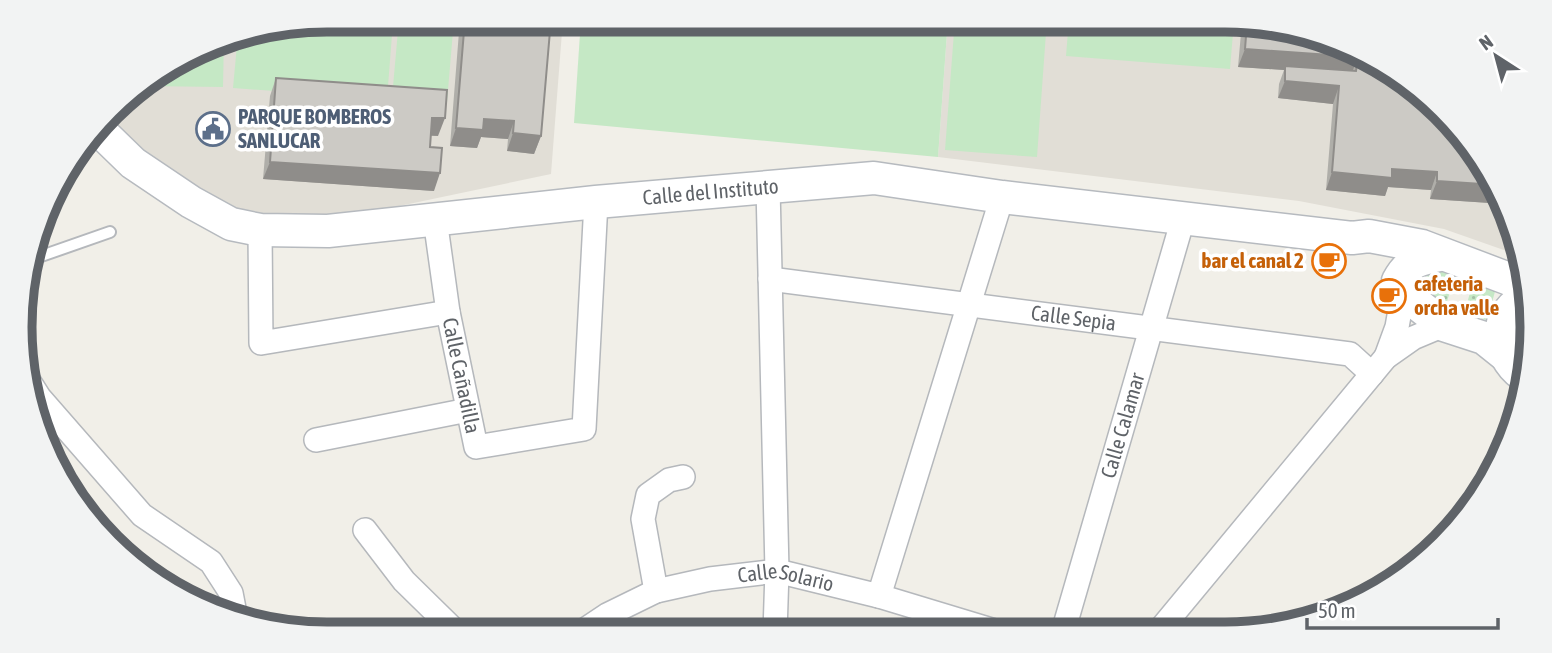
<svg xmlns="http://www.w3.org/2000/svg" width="1552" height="653" font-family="'Asap Condensed',sans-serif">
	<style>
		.education { fill: #e1ded6 }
		.grass { fill: url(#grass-dots) }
		.pitch { fill: #c5e8c5 }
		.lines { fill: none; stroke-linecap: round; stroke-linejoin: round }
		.lane-casing { stroke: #b5b8bc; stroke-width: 14 }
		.street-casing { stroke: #b5b8bc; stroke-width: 26 }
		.secondary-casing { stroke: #b6babf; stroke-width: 35 }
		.lane { stroke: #fff; stroke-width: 10 }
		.street { stroke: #fff; stroke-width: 23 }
		.secondary { stroke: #fff; stroke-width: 32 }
		.wall { fill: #afaea9 }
		.shaded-wall { fill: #8f8d8a }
		.building { fill: #cccac5; stroke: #8f8d8a; stroke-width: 2 }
		.labels { text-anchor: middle; stroke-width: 7; stroke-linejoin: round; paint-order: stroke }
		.service-label { font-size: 21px; font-weight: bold; fill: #4e5e75; stroke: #fff; text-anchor: start }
		.street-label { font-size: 21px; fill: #5f6368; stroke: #fff }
		.food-label { font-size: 21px; font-weight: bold; fill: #c56008; stroke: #fff; text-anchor: end }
		.rim { fill: none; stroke: #5f6368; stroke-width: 9 }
	</style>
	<defs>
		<pattern id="grass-dots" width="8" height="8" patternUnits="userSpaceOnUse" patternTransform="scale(1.75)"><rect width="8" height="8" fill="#c5e8c5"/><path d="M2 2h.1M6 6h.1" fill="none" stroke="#a3c0a4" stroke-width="1.8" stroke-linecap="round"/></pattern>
	</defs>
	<rect width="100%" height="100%" fill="#f1efe8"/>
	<!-- education -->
	<g class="education">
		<polygon points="327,19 563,19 551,174 342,218 241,216 129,146 104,119 124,95 227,36"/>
		<polygon points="948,19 1226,19 1325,36 1428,96 1501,191 1518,255 1444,229 1299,201 938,157"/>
	</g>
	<!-- grass -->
	<g class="grass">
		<polygon points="1422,265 1457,269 1445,308 1412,284"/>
		<polygon points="1473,282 1496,288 1487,320 1464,314"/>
	</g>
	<!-- pitch -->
	<g class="pitch">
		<polygon points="327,19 393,22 387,99 233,88 238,34"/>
		<polygon points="399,19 454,19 447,102 392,98"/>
		<polygon points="581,19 948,19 938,157 574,123"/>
		<polygon points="955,19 1047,19 1037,157 945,150"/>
		<polygon points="1069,19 1234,21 1230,69 1066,56"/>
		<polygon points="224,38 223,87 141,86"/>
	</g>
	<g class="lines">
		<!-- lane casing -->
		<g class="lane-casing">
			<polyline id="lane" points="27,261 110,232"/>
		</g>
		<!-- street casing -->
		<g class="street-casing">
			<g id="street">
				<polyline points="768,187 777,571 775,632"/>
				<path id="s1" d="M435 219 448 312 476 447 584 429 596 202"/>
				<polyline points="260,230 261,343 448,312"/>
				<path id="s2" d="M770 279 1350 354 1372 374"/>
				<polyline points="1386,357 1397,327 1403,293"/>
				<polyline points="25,375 39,397 142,515 211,562 231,593 236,619"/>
				<polyline points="316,440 468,410"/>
				<polyline points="365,530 404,581 457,633"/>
				<polyline points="656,591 643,519 648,495 669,480 683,477"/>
				<polyline points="879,596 1002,197"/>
				<polyline points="1159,631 1386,357 1413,338 1444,325"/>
				<path id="s3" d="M1063 632 1183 219"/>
				<path id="s4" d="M580 633 607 615 656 591 710 579 777 571 879 596 998 632"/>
			</g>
		</g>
		<!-- secondary casing -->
		<g class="secondary-casing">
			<g id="secondary">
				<path id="s5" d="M97 128 133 163 191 202 231 224 260 230 328 231 596 202 874 178 1002 197 1352 238 1369 236 1422 246 1509 279 1528 291"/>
				<path d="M1439 255C1419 259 1408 262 1398 281L1403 293 1444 325 1484 338 1504 354"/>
				<path d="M1523 375C1494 354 1492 311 1529 297"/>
			</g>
		</g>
		<!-- lane -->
		<use href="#lane" class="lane"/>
		<!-- street -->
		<use href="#street" class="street"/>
		<!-- secondary -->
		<use href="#secondary" class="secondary"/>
	</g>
	<!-- wall -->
	<g class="wall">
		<polygon points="460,19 551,19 541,136 534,154 507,151 508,139 481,137 477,148 450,146"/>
		<polygon points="1242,22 1325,36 1407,92 1490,203 1430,199 1431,190 1388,187 1385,196 1326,190 1333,104 1278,98 1279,84 1284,70 1238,67"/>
		<polygon points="276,78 438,136 431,136 430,147 434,191 263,179 270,96"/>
	</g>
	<!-- shaded-wall -->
	<g class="shaded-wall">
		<polygon points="1245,49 1358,57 1351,75 1285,66 1284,70 1238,67"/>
		<polygon points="1285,81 1339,86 1333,104 1278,98"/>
		<polygon points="432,118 445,118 438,136 426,135"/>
		<polygon points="484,119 514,121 508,139 481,137 477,148 450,146 456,128"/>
		<polygon points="513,133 541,136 534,154 507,151"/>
		<polygon points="270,162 440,173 434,191 263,179"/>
		<polygon points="1392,169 1437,172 1431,190 1388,187 1385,196 1326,190 1332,172"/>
		<polygon points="1437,181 1497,185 1490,203 1430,199"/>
	</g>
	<!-- building -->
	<g class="building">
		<polygon points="465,19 551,19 541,136 513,133 514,121 484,119 483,130 456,128"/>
		<polygon points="1247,23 1325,36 1408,84 1407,92 1426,94 1428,96 1497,185 1437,181 1437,172 1392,169 1392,178 1332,172 1339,86 1285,81 1285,66 1356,71 1358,57 1245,49"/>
		<polygon points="276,78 447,90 445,118 432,118 430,147 442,148 440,173 270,162"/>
	</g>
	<!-- icons -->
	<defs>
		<g id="civic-ring" transform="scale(1.75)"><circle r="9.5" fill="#fff" stroke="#5c6f8a" stroke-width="1.5"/><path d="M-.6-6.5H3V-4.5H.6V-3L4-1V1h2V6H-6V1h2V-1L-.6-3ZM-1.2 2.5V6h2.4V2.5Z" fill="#5c6f8a"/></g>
		<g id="cafe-ring" transform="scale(1.75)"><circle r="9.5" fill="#fff" stroke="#e8710a" stroke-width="1.5"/><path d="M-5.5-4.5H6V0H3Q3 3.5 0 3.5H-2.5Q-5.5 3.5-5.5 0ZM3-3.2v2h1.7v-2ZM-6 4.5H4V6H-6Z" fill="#e8710a"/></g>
	</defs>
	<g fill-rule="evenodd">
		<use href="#civic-ring" x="213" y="129"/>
		<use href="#cafe-ring" x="1329" y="261"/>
		<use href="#cafe-ring" x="1389" y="296"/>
	</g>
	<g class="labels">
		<!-- service labels -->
		<g class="service-label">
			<text x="238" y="124">PARQUE BOMBEROS<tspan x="238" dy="24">SANLUCAR</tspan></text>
		</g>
		<!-- street labels -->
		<g class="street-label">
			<text dy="7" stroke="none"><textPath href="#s5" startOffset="648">Calle del Instituto</textPath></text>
			<text dy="7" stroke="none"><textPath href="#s2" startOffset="306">Calle Sepia</textPath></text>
			<text dy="7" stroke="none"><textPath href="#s1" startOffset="159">Calle Cañadilla</textPath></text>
			<text dy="7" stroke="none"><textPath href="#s3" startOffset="215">Calle Calamar</textPath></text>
			<text dy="7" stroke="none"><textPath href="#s4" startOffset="219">Calle Solario</textPath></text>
		</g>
		<!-- food labels -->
		<g class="food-label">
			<text x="1304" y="268">bar el canal 2</text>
			<text x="1414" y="291" text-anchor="start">cafeteria<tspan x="1414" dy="24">orcha valle</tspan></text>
		</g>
	</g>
	<!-- crop -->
	<path d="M0 0H1552V653H0ZM327 32H1225A295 295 0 0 1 1520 327V327A295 295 0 0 1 1225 622H327A295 295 0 0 1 32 327V327A295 295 0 0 1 327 32Z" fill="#f2f3f3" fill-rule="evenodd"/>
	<path class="rim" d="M327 32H1225A295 295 0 0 1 1520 327V327A295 295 0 0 1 1225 622H327A295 295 0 0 1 32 327V327A295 295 0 0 1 327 32Z"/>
	<!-- north arrow -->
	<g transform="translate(1496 56) rotate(324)" stroke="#ffffff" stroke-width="5" paint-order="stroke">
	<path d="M0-5L12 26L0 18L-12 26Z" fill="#5f6368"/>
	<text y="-10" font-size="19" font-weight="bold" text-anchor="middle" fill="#5f6368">N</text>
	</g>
	<!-- scale -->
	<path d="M1307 618v10h191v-10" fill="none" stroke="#5f6368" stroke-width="3.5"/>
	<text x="1318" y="618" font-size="21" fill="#5f6368" stroke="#ffffff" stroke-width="5" paint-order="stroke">50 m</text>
</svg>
